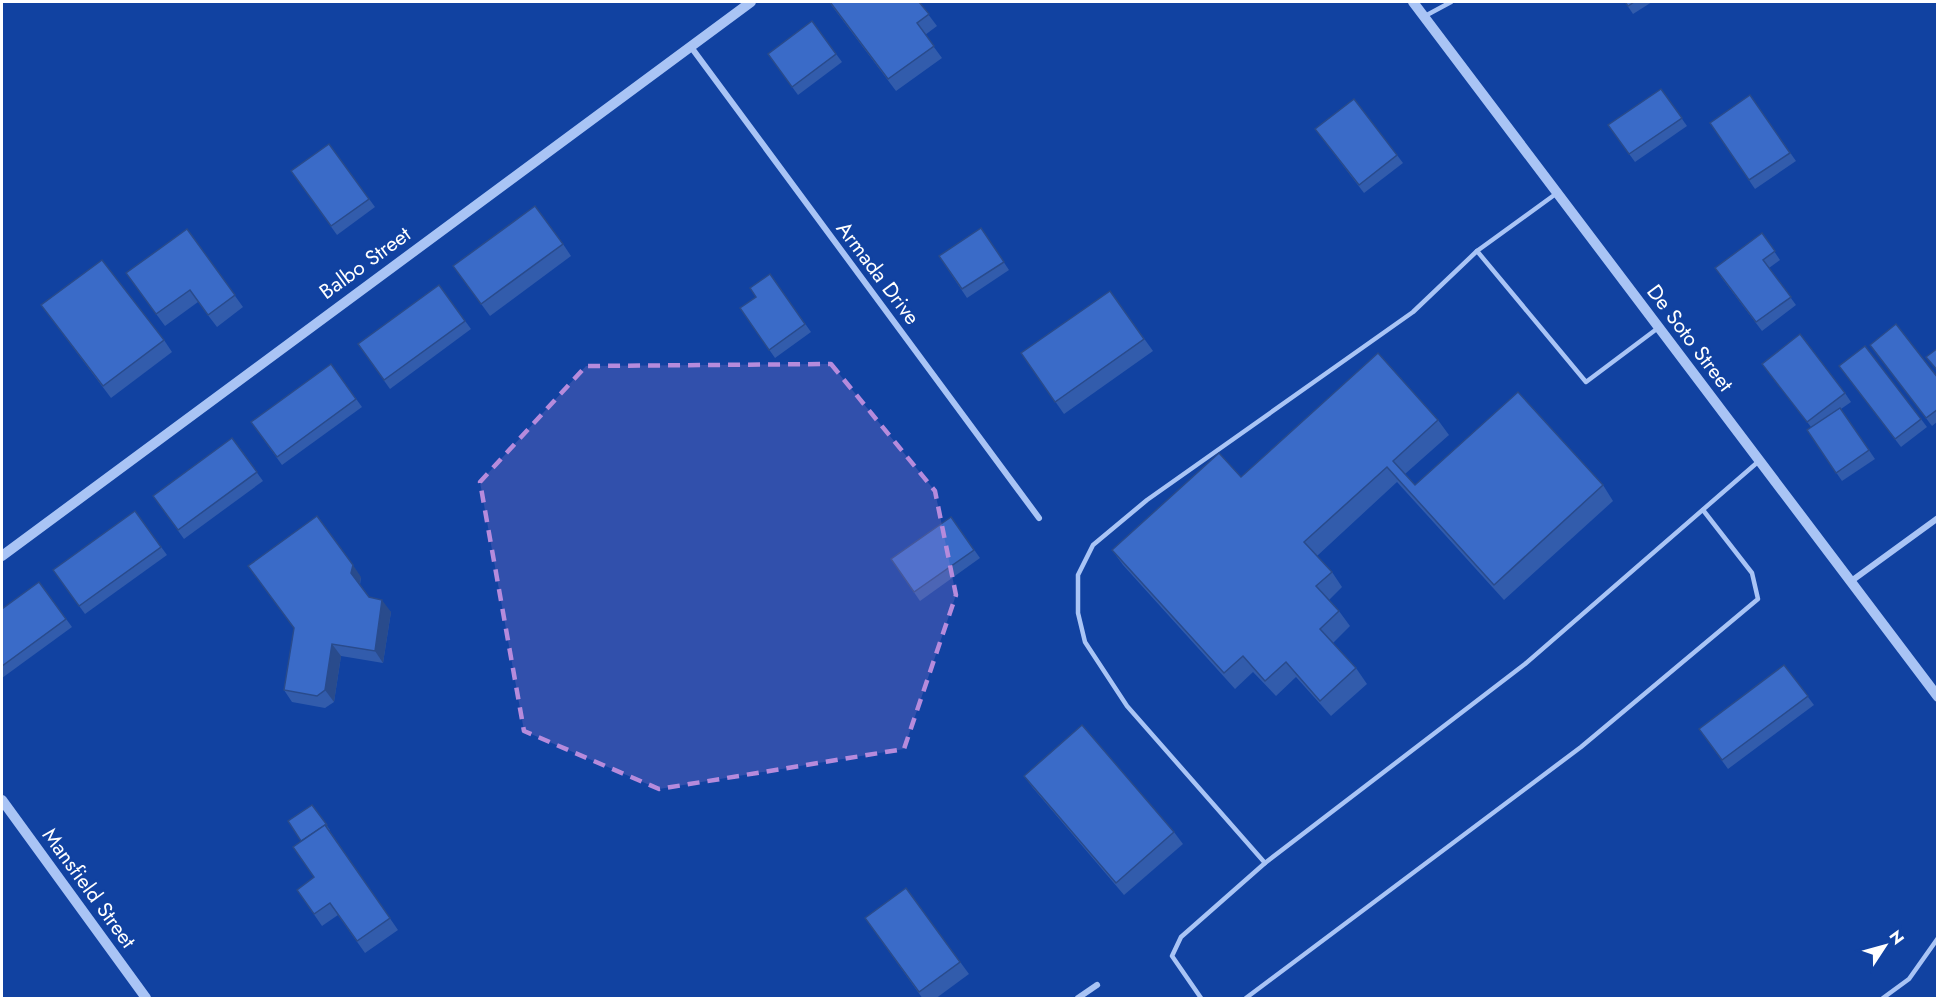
<svg xmlns="http://www.w3.org/2000/svg" width="1939" height="1000" font-family="Jost,sans-serif">
	<style>
		.lines { fill: none; stroke-linecap: round; stroke-linejoin: round }
		.service { stroke: #a9c4f5; stroke-width: 4.5 }
		.minor { stroke: #a9c4f5; stroke-width: 6 }
		.tertiary { stroke: #a9c4f5; stroke-width: 10 }
		.wall { fill: #325cac }
		.shaded-wall { fill: #294b8c }
		.building { fill: #3a6bc8; stroke: #294b8c; stroke-width: 1.5 }
		.marked { fill: #b68bdc; fill-opacity: 0.2; stroke: #b68bdc; stroke-width: 4.5; stroke-dasharray: 12 8; stroke-linejoin: round }
		.labels { text-anchor: middle; stroke-width: 4.5; stroke-linejoin: round; paint-order: stroke }
		.street-label { font-size: 21px; fill: #fff; stroke: #1142a1 }
	</style>
	<rect width="100%" height="100%" fill="#1142a1"/>
	<g class="lines">
		<!-- service -->
		<g class="service">
			<polyline points="1425,16 1451,2"/>
			<polyline points="1557,193 1477,251 1586,382 1658,328"/>
			<polyline points="1265,863 1127,706 1085,642 1078,613 1078,575 1093,545 1147,500 1413,312 1477,251"/>
			<polyline points="1201,998 1172,956 1181,937 1265,863 1525,664 1759,461"/>
			<polyline points="1246,998 1581,747 1758,599 1752,573 1703,510"/>
			<polyline points="1883,998 1909,979 1938,938"/>
		</g>
		<!-- minor -->
		<g class="minor">
			<polyline points="691,47 1039,518"/>
			<polyline points="1850,582 1938,518"/>
			<polyline points="1078,998 1097,985"/>
		</g>
		<!-- tertiary -->
		<g class="tertiary">
			<polyline points="1413,2 1938,697"/>
			<polyline points="2,556 751,2"/>
			<polyline points="2,800 146,998"/>
		</g>
	</g>
	<!-- wall -->
	<g class="wall">
		<polygon points="829,2 919,2 937,26 925,35 942,58 896,91"/>
		<polygon points="1625,2 1652,2 1633,14"/>
		<polygon points="812,21 842,62 798,95 768,54"/>
		<polygon points="1661,89 1687,126 1635,162 1608,125"/>
		<polygon points="1750,95 1796,161 1755,189 1710,123"/>
		<polygon points="1315,129 1397,155 1403,163 1364,193"/>
		<polygon points="329,144 375,207 337,235 291,171"/>
		<polygon points="981,228 1009,270 967,298 939,256"/>
		<polygon points="187,229 243,307 217,327 198,302 165,326 126,273"/>
		<polygon points="1762,233 1780,260 1769,268 1796,305 1762,331 1721,277"/>
		<polygon points="563,244 571,256 490,316 462,278"/>
		<polygon points="770,274 811,332 775,358 740,308 756,297"/>
		<polygon points="439,285 471,329 390,389 358,344"/>
		<polygon points="1110,291 1153,351 1064,414 1021,353"/>
		<polygon points="41,305 164,340 172,352 111,398"/>
		<polygon points="1870,345 1938,378 1938,421 1932,426"/>
		<polygon points="331,364 362,407 282,465 251,422"/>
		<polygon points="1762,364 1845,393 1851,402 1841,409 1875,459 1842,481 1807,430 1811,427"/>
		<polygon points="1845,374 1921,419 1927,427 1901,447"/>
		<polygon points="1438,420 1449,435 1405,474 1415,485 1603,485 1613,501 1504,600 1397,482 1317,556 1332,572 1342,587 1329,600 1339,611 1350,626 1333,643 1356,668 1367,684 1331,716 1296,677 1276,696 1253,672 1235,689 1123,565 1112,550 1241,477"/>
		<polygon points="232,438 263,481 184,539 153,496"/>
		<polygon points="135,511 167,555 85,614 53,570"/>
		<polygon points="951,517 980,558 920,601 891,559"/>
		<polygon points="361,577 360,585 369,597 391,612 383,663 341,656 334,702 325,708 292,702 284,690"/>
		<polygon points="39,582 72,627 2,678 2,609"/>
		<polygon points="1784,665 1814,705 1728,769 1699,729"/>
		<polygon points="1024,776 1174,832 1183,844 1124,895 1033,788"/>
		<polygon points="312,805 330,830 329,830 398,930 365,953 338,915 322,926 297,890 314,877 301,841"/>
		<polygon points="906,888 969,974 935,999 923,999 865,918"/>
	</g>
	<!-- shaded-wall -->
	<g class="shaded-wall">
		<polygon points="353,565 361,577 359,586 351,573"/>
		<polygon points="382,600 391,612 383,663 375,651"/>
		<polygon points="332,644 341,656 334,702 325,690"/>
	</g>
	<!-- building -->
	<g class="building">
		<polygon points="830,2 919,2 929,14 917,23 934,46 888,79"/>
		<polygon points="1625,2 1634,2 1628,6"/>
		<polygon points="812,21 836,54 792,87 768,54"/>
		<polygon points="1661,89 1682,118 1629,154 1608,125"/>
		<polygon points="1750,95 1790,153 1749,180 1710,123"/>
		<polygon points="1354,99 1397,155 1359,185 1315,129"/>
		<polygon points="329,144 369,199 331,226 291,171"/>
		<polygon points="535,206 563,244 481,304 453,266"/>
		<polygon points="981,228 1004,262 962,289 939,256"/>
		<polygon points="187,229 235,295 208,315 190,290 156,314 126,273"/>
		<polygon points="1762,233 1775,251 1763,260 1791,297 1756,322 1715,268"/>
		<polygon points="102,260 164,340 103,386 41,305"/>
		<polygon points="770,274 805,324 769,350 740,308 756,297 750,288"/>
		<polygon points="439,285 465,321 384,380 358,344"/>
		<polygon points="1110,291 1144,339 1055,402 1021,353"/>
		<polygon points="1896,324 1938,378 1938,409 1926,418 1870,345"/>
		<polygon points="1800,334 1845,393 1807,422 1762,364"/>
		<polygon points="1865,346 1921,419 1895,439 1839,366"/>
		<polygon points="1938,348 1938,371 1926,357"/>
		<polygon points="1378,353 1438,420 1393,461 1415,485 1518,392 1603,485 1494,585 1387,467 1304,542 1332,572 1316,586 1339,611 1320,629 1356,668 1320,701 1286,662 1265,681 1243,656 1224,673 1112,550 1219,453 1241,477"/>
		<polygon points="331,364 356,399 277,457 251,422"/>
		<polygon points="1840,408 1869,450 1836,473 1807,430"/>
		<polygon points="232,438 257,472 178,530 153,496"/>
		<polygon points="135,511 161,547 79,606 53,570"/>
		<polygon points="317,516 353,565 351,573 369,597 382,600 375,651 332,644 325,690 317,696 284,690 294,628 248,566"/>
		<polygon points="951,517 974,550 914,592 891,559"/>
		<polygon points="39,582 66,619 2,666 2,609"/>
		<polygon points="1784,665 1808,696 1722,760 1699,729"/>
		<polygon points="1082,725 1174,832 1116,883 1024,776"/>
		<polygon points="312,805 327,825 326,826 325,825 301,841 288,821"/>
		<polygon points="325,825 390,918 357,941 330,903 314,914 297,890 314,877 293,847"/>
		<polygon points="906,888 960,962 919,992 865,918"/>
	</g>
	<!-- marked area -->
	<path class="marked" d="M831 364 935 491 956 595 904 749 659 789 524 731 480 482 586 366Z"/>
	<g class="labels">
		<!-- street labels -->
		<g class="street-label">
			<text transform="translate(365 263) rotate(-36)" y="7">Balbo Street</text>
			<text transform="translate(878 273) rotate(53)" y="7">Armada Drive</text>
			<text transform="translate(1690 338) rotate(53)" y="7">De Soto Street</text>
			<text transform="translate(89 888) rotate(54)" y="7">Mansfield Street</text>
		</g>
	</g>
	<!-- border -->
	<rect width="1939" height="1000" fill="none" stroke="#ffffff" stroke-width="6"/>
	<!-- north arrow -->
	<g transform="translate(1885 946) rotate(54)" stroke="#1142a1" stroke-width="4.5" paint-order="stroke">
	<path d="M0-4.5L10 22L0 15L-10 22Z" fill="#ffffff"/>
	<text y="-9" font-size="16" font-weight="bold" text-anchor="middle" fill="#ffffff">N</text>
	</g>
</svg>
